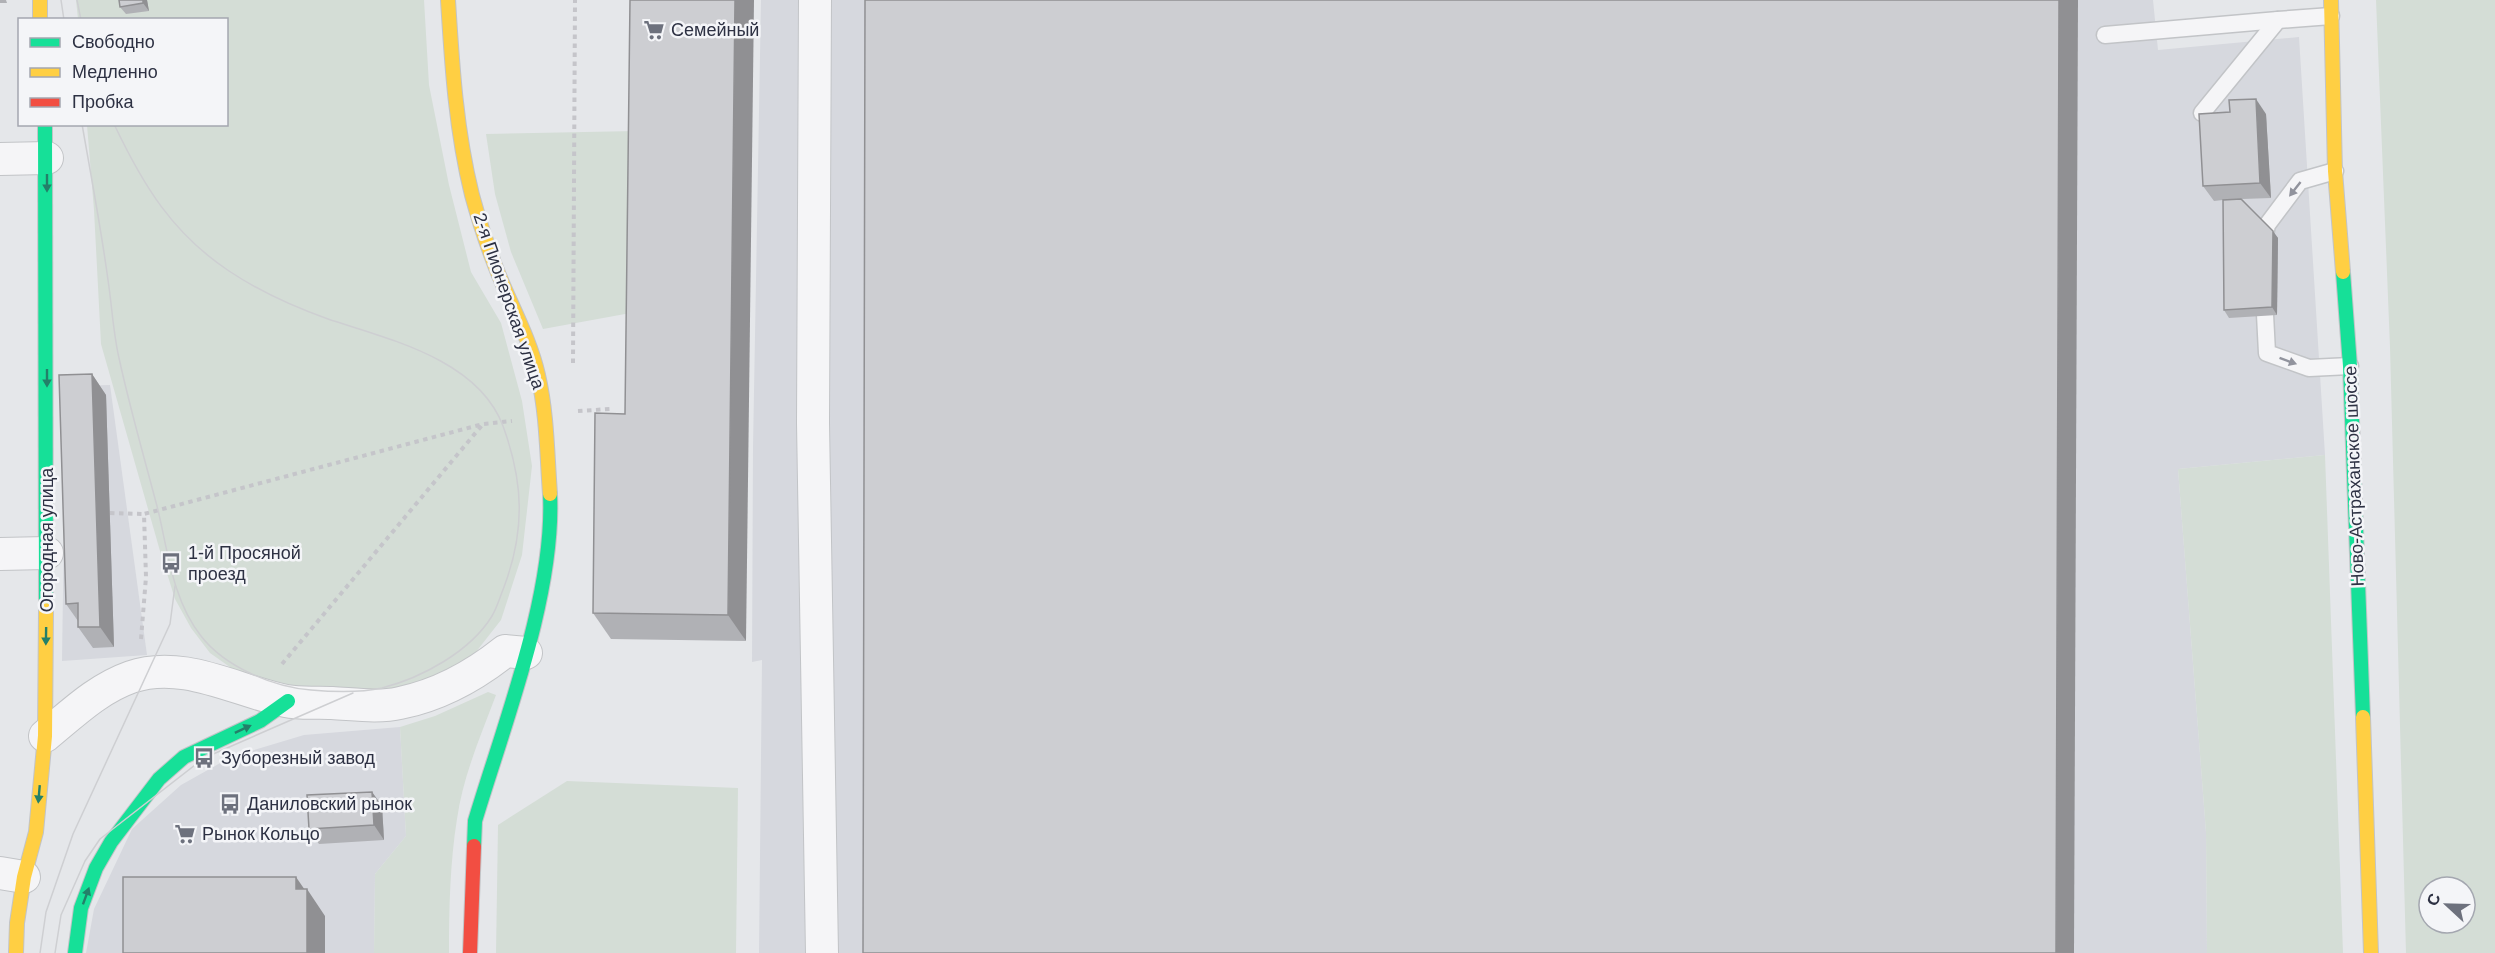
<svg xmlns="http://www.w3.org/2000/svg" width="2495" height="953" font-family="Helvetica,sans-serif">
	<style>
		.built { fill: #d6d8de }
		.green { fill: #d4ddd6; fill-rule: evenodd }
		.lines { fill: none; stroke-linecap: round; stroke-linejoin: round }
		.lane-casing { stroke: #c2c4c7; stroke-width: 19 }
		.street-casing { stroke: #c2c4c7; stroke-width: 34 }
		.fast-casing { stroke: #c2c4c7; stroke-width: 16 }
		.slow-casing { stroke: #c2c4c7; stroke-width: 16 }
		.jam-casing { stroke: #c2c4c7; stroke-width: 16 }
		.path { stroke: #c5c5ca; stroke-width: 4; stroke-dasharray: 4.5 4.5; stroke-linecap: butt }
		.lane { stroke: #f5f5f7; stroke-width: 16 }
		.street { stroke: #f5f5f7; stroke-width: 32 }
		.fast { stroke: #16e098; stroke-width: 14 }
		.slow { stroke: #ffcf43; stroke-width: 14 }
		.jam { stroke: #f24e42; stroke-width: 14 }
		.tram { stroke: #cecfd2; stroke-width: 1.5 }
		.wall { fill: #b0b1b5 }
		.shaded-wall { fill: #909093 }
		.building { fill: #cdced2; stroke: #909093; stroke-width: 1.5 }
		.oneway { fill: #238069 }
		.oneway2 { fill: #91939d }
		.labels { text-anchor: middle; stroke-width: 5; stroke-linejoin: round; paint-order: stroke }
		.poi-label { font-size: 18px; fill: #2d3143; stroke: #f4f5f8; text-anchor: start }
		.street-label { font-size: 18px; fill: #2d3143; stroke: #f4f5f8 }
	</style>
	<rect width="100%" height="100%" fill="#e5e7ea"/>
	<!-- built -->
	<g class="built">
		<polygon points="761,0 2153,0 2158,50 2299,37 2325,455 2178,469 2206,832 2207,953 759,953 762,660 752,662 753,448"/>
		<polygon points="110,385 147,655 62,661 66,386"/>
		<polygon points="400,727 406,836 375,874 374,953 86,953 94,909 132,829 181,785 231,757 304,735"/>
	</g>
	<!-- green -->
	<g class="green">
		<polygon points="76,0 424,0 429,85 449,185 471,272 501,323 522,401 532,466 522,555 501,620 472,657 440,675 382,694 323,697 244,677 210,653 191,628 175,599 160,551 101,344 94,210 87,125 226,124 226,20 78,19"/>
		<path d="M2376 0H2495V953H2406L2390 347ZM2429 887H2465V923H2429Z"/>
		<polygon points="636,131 636,312 543,329 511,252 495,194 486,134"/>
		<polygon points="2325,455 2343,953 2207,953 2206,832 2178,469"/>
		<path d="M488 692 496 695C481 735 463 776 457 819 450 862 449 909 449 953H374L375 874 406 836 400 727 435 716Z"/>
		<polygon points="567,781 738,788 736,953 496,953 498,825"/>
	</g>
	<g class="lines">
		<!-- lane casing -->
		<g class="lane-casing">
			<g id="lane">
				<polyline points="2105,35 2278,20"/>
				<polyline points="2202,113 2278,20 2331,16"/>
				<polyline points="2263,245 2267,225 2300,181 2335,171"/>
				<polyline points="2264,295 2267,353 2309,368 2350,366"/>
			</g>
		</g>
		<!-- street casing -->
		<g class="street-casing">
			<g id="street">
				<polyline points="815,0 813,423 822,953"/>
				<polyline points="0,159 47,158"/>
				<polyline points="0,554 47,553"/>
				<path d="M45 736C72 714 97 689 131 677 183 659 236 691 286 701 301 704 317 702 332 703 353 704 378 708 400 703 439 695 475 675 505 651L526 653"/>
				<polyline points="0,873 24,877"/>
			</g>
		</g>
		<!-- fast casing -->
		<g class="fast-casing">
			<g id="fast">
				<polyline points="45,124 46,610"/>
				<polyline points="2343,272 2350,366 2363,717"/>
				<path d="M474 846 475 821C504 724 555 594 550 494"/>
				<polyline points="75,953 81,908 96,868 111,842 159,779 184,757 260,721 288,701"/>
			</g>
		</g>
		<!-- slow casing -->
		<g class="slow-casing">
			<g id="slow">
				<polyline points="40,0 40,20"/>
				<path d="M448 0C452 65 456 131 472 195 478 217 485 239 493 260 507 299 529 335 538 375 547 414 547 454 550 494"/>
				<polyline points="2331,0 2335,171 2343,272"/>
				<polyline points="2363,717 2371,953"/>
				<polyline points="16,953 17,923 24,877 36,832 45,736 46,610"/>
			</g>
		</g>
		<!-- jam casing -->
		<g class="jam-casing">
			<polyline id="jam" points="470,953 474,846"/>
		</g>
		<!-- path -->
		<g class="path">
			<polyline points="573,363 575,0"/>
			<polyline points="578,411 610,409"/>
			<polyline points="110,513 144,514"/>
			<polyline points="141,639 146,577 144,514 483,424 512,421"/>
			<polyline points="282,664 483,424"/>
		</g>
		<!-- lane -->
		<use href="#lane" class="lane"/>
		<!-- street -->
		<use href="#street" class="street"/>
		<!-- fast -->
		<use href="#fast" class="fast"/>
		<!-- slow -->
		<use href="#slow" class="slow"/>
		<!-- jam -->
		<use href="#jam" class="jam"/>
		<!-- tram -->
		<g class="tram">
			<polyline points="61,0 64,20"/>
			<polyline points="77,0 81,20"/>
			<path d="M82 124C91 176 101 228 108 280 112 306 113 332 119 358 130 409 145 460 158 510 168 552 173 601 201 636 225 667 273 687 311 690 334 692 359 693 382 688 421 678 470 652 492 616 497 608 500 597 504 587 525 531 524 483 503 426 478 359 388 339 328 319 294 307 259 291 229 271 172 233 143 185 114 124"/>
			<polyline points="40,953 46,912 73,834 170,624 175,586"/>
			<polyline points="55,953 61,915 85,861 100,839 204,758 353,693"/>
		</g>
	</g>
	<!-- wall -->
	<g class="wall">
		<polygon points="0,0 6,0 7,3 0,3"/>
		<polygon points="119,0 147,0 149,11 126,14 120,7"/>
		<polygon points="2266,114 2271,198 2242,199 2278,238 2277,315 2229,318 2224,310 2223,200 2214,201 2203,186"/>
		<polygon points="92,374 106,395 114,647 93,648 78,627 78,621 66,604"/>
		<polygon points="625,414 746,641 611,639 593,613"/>
		<polygon points="372,792 382,806 384,840 319,844 309,829"/>
	</g>
	<!-- shaded-wall -->
	<g class="shaded-wall">
		<polygon points="143,0 147,0 149,11 143,3"/>
		<polygon points="735,0 754,0 746,641 728,615"/>
		<polygon points="2059,0 2078,0 2074,953 2056,953"/>
		<polygon points="2256,99 2266,114 2271,198 2260,183"/>
		<polygon points="2273,231 2278,238 2277,315 2272,307"/>
		<polygon points="92,374 106,395 114,647 100,627"/>
		<polygon points="372,792 382,806 384,840 374,825"/>
		<polygon points="296,877 307,893 307,889 325,916 325,953 307,953 296,889"/>
	</g>
	<!-- building -->
	<g class="building">
		<polygon points="119,0 143,0 143,3 120,7"/>
		<polygon points="630,0 735,0 728,615 593,613 595,413 625,414"/>
		<polygon points="865,0 2059,0 2056,953 863,953"/>
		<polygon points="2256,99 2260,183 2203,186 2199,114 2230,112 2229,100"/>
		<polygon points="2241,199 2273,231 2272,307 2224,310 2223,200"/>
		<polygon points="92,374 100,627 78,627 78,603 66,604 59,375"/>
		<polygon points="372,792 374,825 309,829 307,795"/>
		<polygon points="123,877 296,877 296,889 307,889 307,953 123,953"/>
	</g>
	<!-- one-way arrows -->
	<defs><path id="oneway-solid" d="M-6-.8H1V-3.2L6.5 0L1 3.2V.8H-6Z" transform="scale(1.5)"/></defs>
	<g class="oneway">
		<use href="#oneway-solid" transform="translate(47 183) rotate(90)"/>
		<use href="#oneway-solid" transform="translate(47 378) rotate(90)"/>
		<use href="#oneway-solid" transform="translate(46 636) rotate(91)"/>
		<use href="#oneway-solid" transform="translate(243 729) rotate(-25)"/>
		<use href="#oneway-solid" transform="translate(39 794) rotate(95)"/>
		<use href="#oneway-solid" transform="translate(86 896) rotate(-70)"/>
	</g>
	<g class="oneway2">
		<use href="#oneway-solid" transform="translate(2295 189) rotate(128)"/>
		<use href="#oneway-solid" transform="translate(2288 361) rotate(20)"/>
	</g>
	<!-- icons -->
	<defs>
		<g id="supermarket-bare" transform="scale(1.62)"><path d="M-6-5.5h2.5l.6 2H6L4.5 2H-2.5L-4.4-4H-6ZM-1.5 3.2a1.3 1.3 0 1 0 .1 0ZM3 3.2a1.3 1.3 0 1 0 .1 0Z" fill="#6d717d" stroke="#f4f5f8" stroke-width="2.5" paint-order="stroke"/></g>
		<g id="bus-bare" transform="scale(1.62)"><path d="M-5-6H5V4H4V6H2V4H-2V6H-4V4H-5ZM-3.5-4V0h7V-4ZM-3.5 1.2v1.5H-2V1.2ZM2 1.2v1.5H3.5V1.2Z" fill="#6d717d" stroke="#f4f5f8" stroke-width="2.5" paint-order="stroke"/></g>
	</defs>
	<g fill-rule="evenodd">
		<use href="#supermarket-bare" x="654" y="30"/>
		<use href="#bus-bare" x="171" y="563"/>
		<use href="#bus-bare" x="204" y="758"/>
		<use href="#bus-bare" x="230" y="804"/>
		<use href="#supermarket-bare" x="185" y="834"/>
	</g>
	<g class="labels">
		<!-- poi labels -->
		<g class="poi-label">
			<text x="671" y="36">Семейный</text>
			<text x="188" y="559">1-й Просяной<tspan x="188" dy="21">проезд</tspan></text>
			<text x="221" y="764">Зуборезный завод</text>
			<text x="247" y="810">Даниловский рынок</text>
			<text x="202" y="840">Рынок Кольцо</text>
		</g>
		<!-- street labels -->
		<g class="street-label">
			<text transform="translate(509 301) rotate(71)" y="6">2-я Пионерская улица</text>
			<text transform="translate(2354 476) rotate(-92)" y="6">Ново-Астраханское шоссе</text>
			<text transform="translate(47 540) rotate(-90)" y="6">Огородная улица</text>
		</g>
	</g>
	<!-- legend -->
	<rect x="18" y="18" width="210" height="108" fill="#f4f5f8" stroke="#a4a7b0" stroke-width="1.5"/>
	<rect x="30" y="38" width="30" height="9" fill="#16e098" stroke="#a4a7b0" stroke-width="1.5"/>
	<text x="72" y="48" font-size="18" fill="#2d3143">Свободно</text>
	<rect x="30" y="68" width="30" height="9" fill="#ffcf43" stroke="#a4a7b0" stroke-width="1.5"/>
	<text x="72" y="78" font-size="18" fill="#2d3143">Медленно</text>
	<rect x="30" y="98" width="30" height="9" fill="#f24e42" stroke="#a4a7b0" stroke-width="1.5"/>
	<text x="72" y="108" font-size="18" fill="#2d3143">Пробка</text>
	<!-- north arrow -->
	<g transform="translate(2447 905) rotate(292)"><circle r="28" fill="#f4f5f8" stroke="#a4a7b0" stroke-width="1.5"/>
	<path d="M0-4.5L10 22L0 15L-10 22Z" fill="#6d717d"/>
	<text y="-9" font-size="16" font-weight="bold" text-anchor="middle" fill="#2d3143">С</text>
	</g>
</svg>
